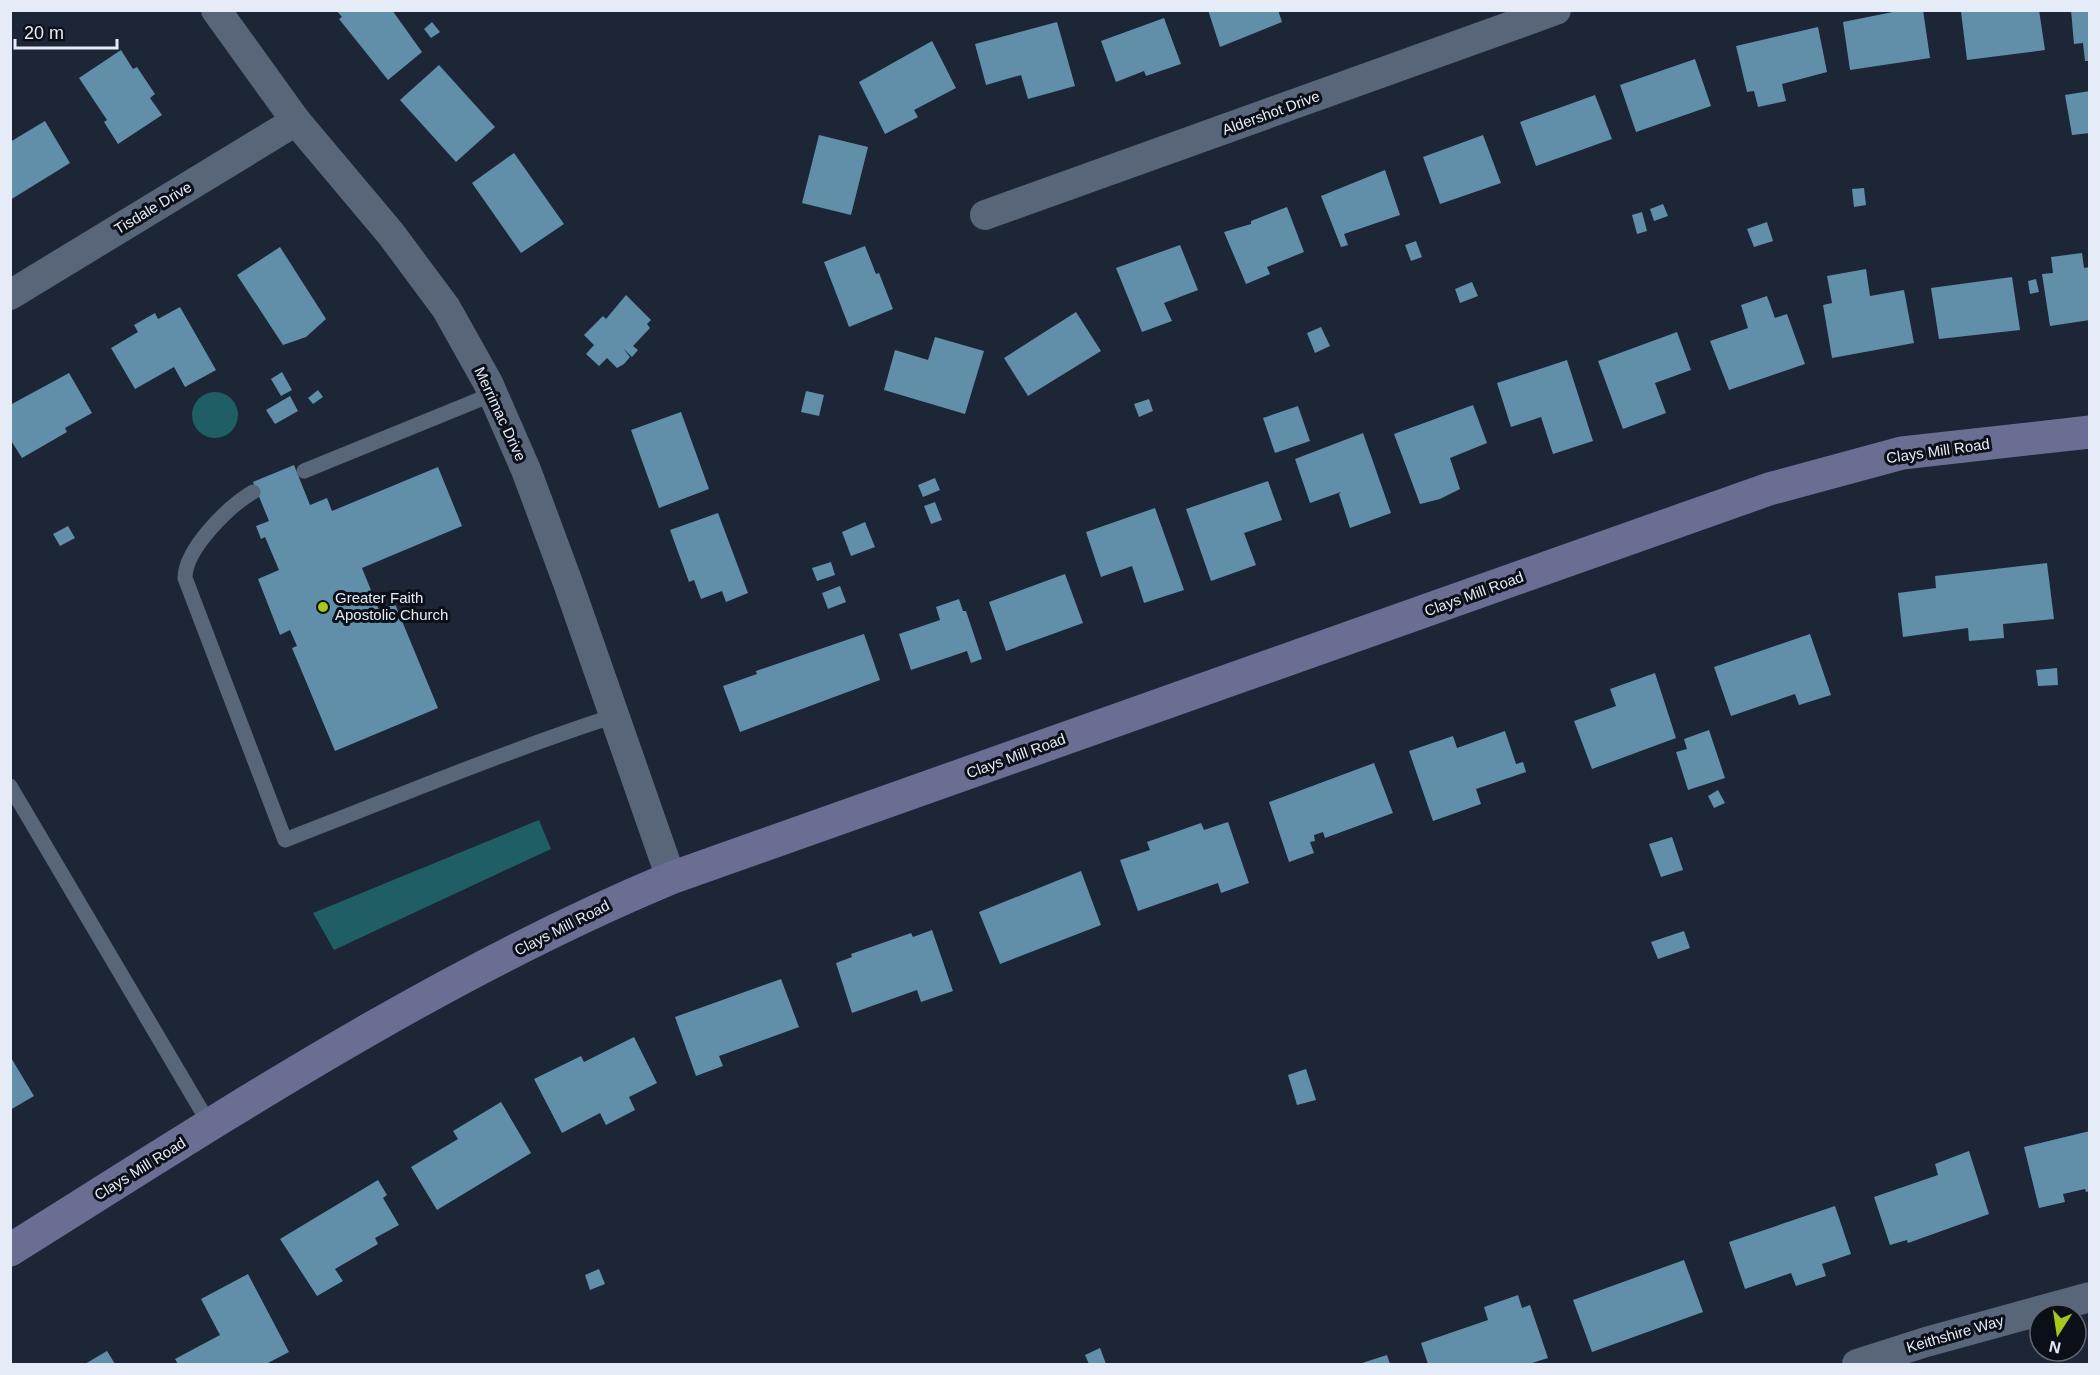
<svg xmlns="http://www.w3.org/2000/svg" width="2100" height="1375" font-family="Helvetica,sans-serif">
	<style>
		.water { fill: #1f5e65 }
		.building { fill: #618fa9 }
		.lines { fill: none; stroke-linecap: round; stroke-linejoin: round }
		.service { stroke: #596579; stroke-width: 15 }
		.minor { stroke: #596579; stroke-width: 30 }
		.secondary { stroke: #6a6e93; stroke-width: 33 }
		.poi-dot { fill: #a8c71d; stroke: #0b0f17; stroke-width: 2 }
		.labels { text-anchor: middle; stroke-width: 6; stroke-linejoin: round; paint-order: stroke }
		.street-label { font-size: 15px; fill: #e5ecf8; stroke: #0b0f17 }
		.poi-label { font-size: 15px; fill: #e5ecf8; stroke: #0b0f17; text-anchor: start }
	</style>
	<rect width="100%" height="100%" fill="#1c2637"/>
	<!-- water -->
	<g class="water">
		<circle cx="215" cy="415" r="23"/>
		<polygon points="539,820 551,849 334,950 313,913"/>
	</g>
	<!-- building -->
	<g class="building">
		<polygon points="336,10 392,10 422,52 388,80 339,19 342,17"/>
		<polygon points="1208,10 1278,10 1282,22 1220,47"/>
		<polygon points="1903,10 1923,10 1930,58 1850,70 1843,22"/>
		<polygon points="1970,10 2039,10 2045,50 1967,60 1961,12"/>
		<polygon points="2071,10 2090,10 2090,61 2085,61 2083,43 2074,44"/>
		<polygon points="1164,18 1181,64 1146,76 1144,71 1116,82 1101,41"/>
		<polygon points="432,22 440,32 431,38 424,29"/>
		<polygon points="1057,22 1075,86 1028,99 1021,75 986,85 975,44"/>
		<polygon points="1818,27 1827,72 1782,84 1786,101 1758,107 1754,91 1747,92 1736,46"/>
		<polygon points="932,41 956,88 914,110 918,117 885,134 859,82"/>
		<polygon points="121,50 133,69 137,67 155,94 150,98 162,115 118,144 104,122 107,120 79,78"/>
		<polygon points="1695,59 1711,106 1636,132 1620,85"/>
		<polygon points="439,65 495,127 456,162 400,100"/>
		<polygon points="2090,91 2090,133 2072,135 2065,95"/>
		<polygon points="1595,95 1612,139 1536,166 1520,122"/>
		<polygon points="45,121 70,163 10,200 10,142"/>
		<polygon points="819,135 868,147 851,215 802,203"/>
		<polygon points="1483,135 1501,183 1440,204 1423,157"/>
		<polygon points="514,153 564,224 521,253 472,183"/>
		<polygon points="1385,170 1400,215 1344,234 1348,245 1341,247 1321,196"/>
		<polygon points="1864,188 1866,205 1854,207 1852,189"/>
		<polygon points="1663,204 1668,216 1654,221 1650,209"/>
		<polygon points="1287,207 1304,252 1267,267 1270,274 1246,284 1224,232 1251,224 1251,221"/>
		<polygon points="1642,212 1647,231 1637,234 1632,215"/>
		<polygon points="1767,222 1773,241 1754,247 1747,229"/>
		<polygon points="1416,241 1422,257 1411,261 1405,245"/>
		<polygon points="1180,245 1198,290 1164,303 1172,321 1142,332 1116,268"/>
		<polygon points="865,246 876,274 879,273 893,309 849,327 824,262"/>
		<polygon points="280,247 326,319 306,337 283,345 237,275"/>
		<polygon points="2082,253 2084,268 2090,267 2090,320 2050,326 2042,274 2053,273 2051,257"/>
		<polygon points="1866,269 1870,296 1904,290 1914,343 1832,358 1823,305 1832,303 1827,276"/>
		<polygon points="2012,277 2020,330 1939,339 1931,288"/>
		<polygon points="2036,279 2039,292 2030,294 2028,281"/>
		<polygon points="1472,282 1478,296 1460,303 1455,289"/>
		<polygon points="626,295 651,320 647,324 650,328 633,346 638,350 632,357 623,348 630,357 624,364 617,368 607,358 599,366 586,354 594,345 584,335 603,316 606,319"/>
		<polygon points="1767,296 1775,318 1787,314 1805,364 1729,390 1710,341 1748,328 1741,305"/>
		<polygon points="180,307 216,370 185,387 174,367 135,389 111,348 138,332 134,325 155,313 158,319"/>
		<polygon points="1076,312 1101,351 1028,396 1004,358"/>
		<polygon points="1321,327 1330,346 1315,353 1307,333"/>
		<polygon points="1677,332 1691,370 1655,383 1666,413 1623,429 1598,361"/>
		<polygon points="935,337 984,351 965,414 884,390 895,350 928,360"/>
		<polygon points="1567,360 1593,441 1553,454 1541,417 1511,427 1497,383"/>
		<polygon points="282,372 292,390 281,396 271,379"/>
		<polygon points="69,373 92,413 65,428 67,432 22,458 10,439 10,405"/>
		<polygon points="318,390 323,397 313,404 308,398"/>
		<polygon points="806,391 824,395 819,416 801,412"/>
		<polygon points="290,396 298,411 275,424 266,410"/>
		<polygon points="1149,399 1153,411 1139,417 1134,404"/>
		<polygon points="1473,405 1487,443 1450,458 1460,489 1440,499 1420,504 1394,434"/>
		<polygon points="1298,406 1310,441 1275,453 1263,418"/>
		<polygon points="681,412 709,489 659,508 631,430"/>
		<polygon points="1363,433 1391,513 1350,528 1339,494 1341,492 1310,503 1295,459"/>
		<polygon points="294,465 310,505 327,498 332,511 438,467 462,526 362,568 379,610 395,604 438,708 335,751 292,648 297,646 290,630 280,635 258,579 279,570 265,537 261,539 256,526 269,521 253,482"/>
		<polygon points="935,478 940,490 923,497 918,485"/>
		<polygon points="1268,481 1282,520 1244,533 1256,565 1211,581 1186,509"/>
		<polygon points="935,502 942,520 931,524 924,506"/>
		<polygon points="1155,508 1184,590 1144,603 1132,566 1101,577 1086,532"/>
		<polygon points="718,513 748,593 726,602 722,591 701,599 694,580 689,582 670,530"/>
		<polygon points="865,522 875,547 851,556 842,532"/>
		<polygon points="68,526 75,538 60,546 53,534"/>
		<polygon points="831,562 835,575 817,581 812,568"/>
		<polygon points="2047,563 2054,619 2003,624 2004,638 1969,641 1968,628 1903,637 1898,593 1936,588 1935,576"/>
		<polygon points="1065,574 1083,623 1006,651 989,602"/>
		<polygon points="840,586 846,602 828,609 822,593"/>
		<polygon points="959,599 963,611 966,611 982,659 971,663 967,651 911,670 899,634 940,620 936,607"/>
		<polygon points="864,634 880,680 740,732 723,686 757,674 756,671"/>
		<polygon points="1810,634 1831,695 1799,705 1795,694 1731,716 1714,667"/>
		<polygon points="2057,668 2058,685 2038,686 2036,670"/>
		<polygon points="1655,673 1676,738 1592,769 1574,721 1616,706 1610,689"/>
		<polygon points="1709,730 1725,778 1688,790 1676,752 1687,749 1684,739"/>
		<polygon points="1505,731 1516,764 1523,762 1526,772 1476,789 1481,804 1433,821 1409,751 1453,736 1457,748"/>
		<polygon points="1374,763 1393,813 1325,838 1323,832 1314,835 1315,841 1310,842 1314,853 1289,862 1269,802"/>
		<polygon points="1718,790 1725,803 1714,808 1708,796"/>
		<polygon points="1228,822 1249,883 1221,893 1218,883 1138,911 1120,860 1150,850 1147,842 1201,823 1204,830"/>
		<polygon points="1672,837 1683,870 1661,877 1649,844"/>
		<polygon points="1081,871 1101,925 1000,964 979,912"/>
		<polygon points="932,930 953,991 921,1002 917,990 852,1013 836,963 852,957 851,954 911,933 913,937"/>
		<polygon points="1684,931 1690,948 1658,959 1651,942"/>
		<polygon points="781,979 799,1027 719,1056 723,1066 696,1076 675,1017"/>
		<polygon points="634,1037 657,1083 629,1097 635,1110 606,1125 600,1113 562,1133 534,1079 581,1056 584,1062"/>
		<polygon points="10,1056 34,1096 10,1110"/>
		<polygon points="1306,1069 1316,1100 1297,1105 1288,1075"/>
		<polygon points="501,1102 531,1153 437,1210 411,1167 458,1139 453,1131"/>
		<polygon points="2090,1131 2090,1191 2086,1192 2085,1189 2063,1194 2065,1202 2039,1208 2024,1147"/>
		<polygon points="1969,1151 1989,1214 1908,1243 1907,1240 1890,1245 1874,1197 1938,1175 1935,1164"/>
		<polygon points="378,1180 387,1195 383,1198 399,1225 375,1238 378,1244 335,1269 343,1281 317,1296 280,1239"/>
		<polygon points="1835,1206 1851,1254 1822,1264 1826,1276 1796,1286 1791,1273 1745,1289 1729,1242"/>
		<polygon points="1684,1260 1703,1312 1592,1352 1573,1300"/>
		<polygon points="599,1269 605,1284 590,1290 585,1275"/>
		<polygon points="248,1274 289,1352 266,1364 178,1364 175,1359 220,1335 201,1299"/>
		<polygon points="1518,1295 1522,1308 1530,1305 1548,1358 1529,1364 1428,1364 1421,1343 1488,1320 1484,1307"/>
		<polygon points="1100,1348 1106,1364 1089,1364 1085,1355"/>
		<polygon points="107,1351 115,1364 85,1364"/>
		<polygon points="1387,1355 1390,1364 1359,1364"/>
	</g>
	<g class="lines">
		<!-- service -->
		<g class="service">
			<polyline points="304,471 493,394"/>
			<path d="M253 492C229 506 185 549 185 578L285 840C394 798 503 752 614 716"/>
			<polyline points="10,786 210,1125"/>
		</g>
		<!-- minor -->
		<g class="minor">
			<polyline points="216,10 296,121 391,234 446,308 488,383 526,470 568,583 671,878"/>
			<polyline points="985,215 1556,10"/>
			<polyline points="10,295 296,121"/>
			<polyline points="1857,1364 1926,1342 2090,1297"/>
		</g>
		<!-- secondary -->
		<path class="secondary" d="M10 1250C224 1116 438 975 671 878L1769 489 1902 453 2090 432"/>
	</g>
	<!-- markers -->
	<circle class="poi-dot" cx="323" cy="607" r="6"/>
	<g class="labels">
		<!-- street labels -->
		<g class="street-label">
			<text transform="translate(1271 113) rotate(-20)" y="5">Aldershot Drive</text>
			<text transform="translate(153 208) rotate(-31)" y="5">Tisdale Drive</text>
			<text transform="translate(500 414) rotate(65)" y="5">Merrimac Drive</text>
			<text transform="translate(1938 451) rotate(-8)" y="5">Clays Mill Road</text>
			<text transform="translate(1474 594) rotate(-20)" y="5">Clays Mill Road</text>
			<text transform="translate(1016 756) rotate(-20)" y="5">Clays Mill Road</text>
			<text transform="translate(562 928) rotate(-27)" y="5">Clays Mill Road</text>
			<text transform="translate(140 1169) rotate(-32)" y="5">Clays Mill Road</text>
			<text transform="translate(1955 1334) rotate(-16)" y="5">Keithshire Way</text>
		</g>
		<!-- poi labels -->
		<g class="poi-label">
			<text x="335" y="603">Greater Faith<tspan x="335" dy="17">Apostolic Church</tspan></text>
		</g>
	</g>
	<!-- border -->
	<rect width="2100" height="1375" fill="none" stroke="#e5ecf8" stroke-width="24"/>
	<!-- north arrow -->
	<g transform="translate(2058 1333) rotate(192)"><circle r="28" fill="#0b0f17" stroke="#626771" stroke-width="1.5"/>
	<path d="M0-4.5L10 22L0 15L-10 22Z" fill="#a8c71d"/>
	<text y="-9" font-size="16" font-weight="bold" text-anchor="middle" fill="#e5ecf8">N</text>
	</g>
	<!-- scale -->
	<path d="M15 39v9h102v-9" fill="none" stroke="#e5ecf8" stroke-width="3"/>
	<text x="24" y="39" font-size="18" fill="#e5ecf8" stroke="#0b0f17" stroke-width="4.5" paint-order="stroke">20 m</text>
</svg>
